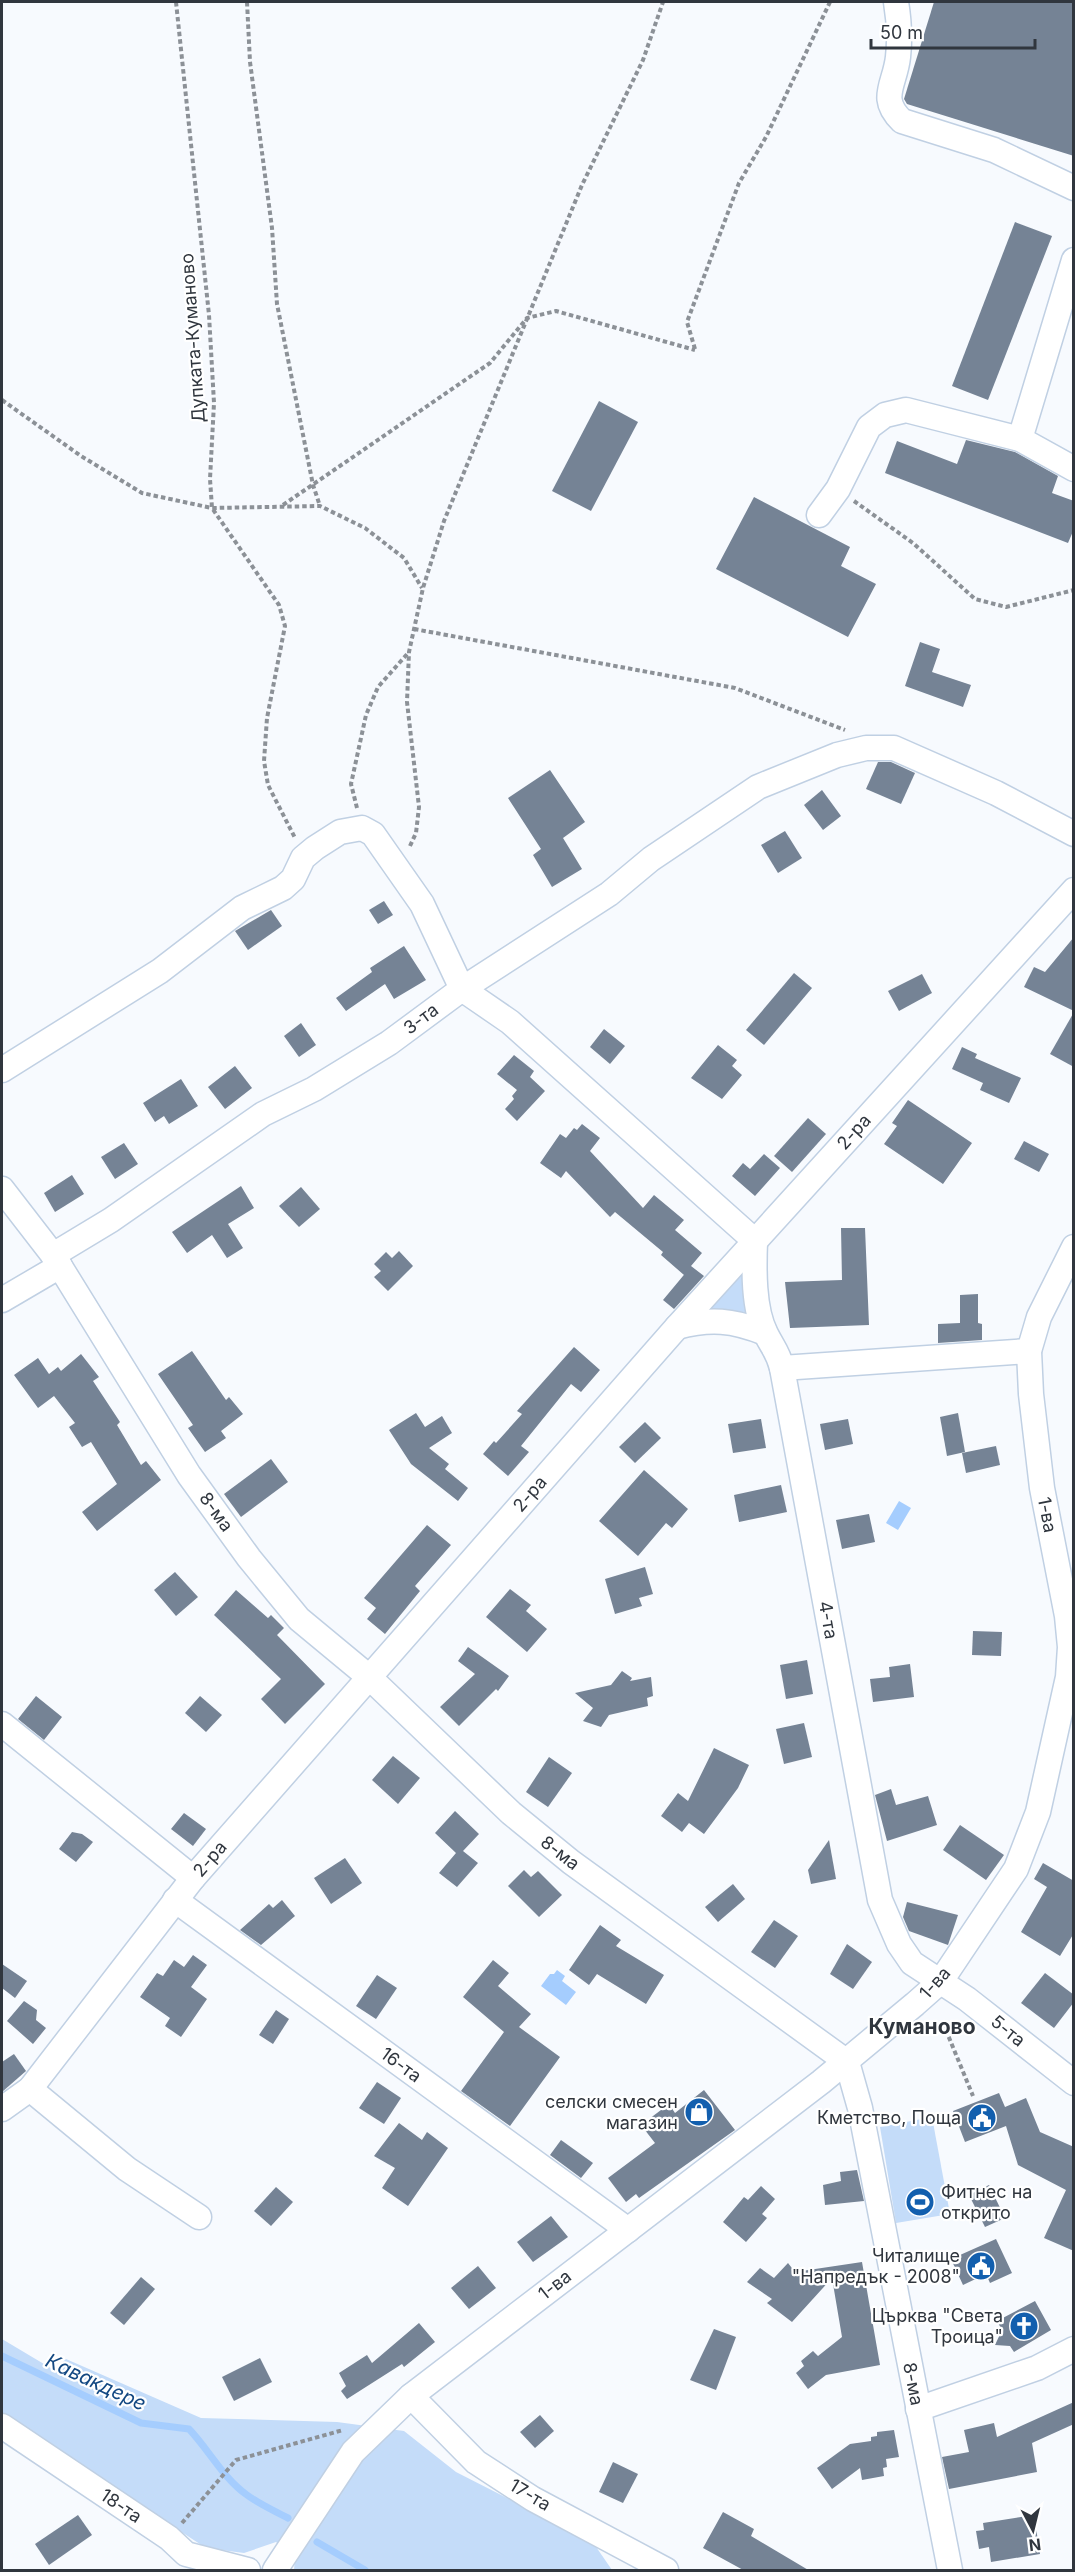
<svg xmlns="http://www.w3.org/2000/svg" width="1075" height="2572" font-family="Inter,sans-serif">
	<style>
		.green { fill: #c4dcf9 }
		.water { fill: #a5cdfe }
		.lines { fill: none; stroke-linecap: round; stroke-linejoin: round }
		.stream { stroke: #a5cdfe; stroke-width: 7 }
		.building { fill: #758395 }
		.minor-casing { stroke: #c0d0e3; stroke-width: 27 }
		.path { stroke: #8c9197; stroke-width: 4; stroke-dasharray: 4.5 3; stroke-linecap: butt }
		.minor { stroke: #fff; stroke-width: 24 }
		.labels { text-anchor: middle; stroke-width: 4.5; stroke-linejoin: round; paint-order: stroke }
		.street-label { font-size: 18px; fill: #30363e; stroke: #fff }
		.poi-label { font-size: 18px; fill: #30363e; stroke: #fff; text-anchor: end }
		.water-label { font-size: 20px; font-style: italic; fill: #134882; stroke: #fff }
		.quarter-label { font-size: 21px; font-weight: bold; fill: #30363e; stroke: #fff }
	</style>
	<rect width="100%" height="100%" fill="#f7fafe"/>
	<!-- green -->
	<g class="green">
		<polygon points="755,1241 765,1333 701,1320"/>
		<polygon points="932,2117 950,2214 896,2223 880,2127"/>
		<polygon points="2,2339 54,2370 66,2359 201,2418 337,2422 404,2431 456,2472 592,2541 612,2570 294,2570 295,2557 276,2542 244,2553 206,2548 2,2415"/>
	</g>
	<!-- water -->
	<g class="water">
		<polygon points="899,1501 911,1508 898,1530 886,1523"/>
		<polygon points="557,1970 565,1976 562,1981 576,1992 566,2005 541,1986 550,1974 554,1974"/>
	</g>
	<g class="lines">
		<!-- stream -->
		<g class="stream">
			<path d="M2 2356 141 2423 189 2429C209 2450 223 2478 247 2495 259 2504 274 2511 288 2518"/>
			<polyline points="317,2542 365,2570"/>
		</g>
	</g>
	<!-- building -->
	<g class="building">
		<polygon points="934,2 1074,2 1074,156 907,104 904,99"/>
		<polygon points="1015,222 1052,236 988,400 952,386"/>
		<polygon points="599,401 638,422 591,511 552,491"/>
		<polygon points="966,440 1015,452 1058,476 1052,493 1074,501 1074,529 1068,543 885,473 897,441 957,464"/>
		<polygon points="754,497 850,547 841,566 876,584 848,637 716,569"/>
		<polygon points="920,642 940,649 932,672 971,685 963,707 905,686"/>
		<polygon points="878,762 891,762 915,773 901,804 866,789"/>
		<polygon points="550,770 585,822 563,838 582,869 552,887 533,855 541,849 508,798"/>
		<polygon points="822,790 841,816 823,830 804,805"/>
		<polygon points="785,831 802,858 778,873 761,845"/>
		<polygon points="384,901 393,915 378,924 369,910"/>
		<polygon points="271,910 282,926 248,950 235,931"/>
		<polygon points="1074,937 1074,1011 1024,987 1034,967 1045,972"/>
		<polygon points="404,946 426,980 394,999 385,984 346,1011 336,998 372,972 370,968"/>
		<polygon points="794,973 812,988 764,1045 746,1030"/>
		<polygon points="922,974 932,993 899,1011 888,991"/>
		<polygon points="1074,1012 1074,1067 1050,1054"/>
		<polygon points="301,1023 316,1045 299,1057 284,1036"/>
		<polygon points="604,1029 625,1046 610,1064 590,1047"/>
		<polygon points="718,1045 737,1060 732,1066 742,1075 722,1099 691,1078"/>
		<polygon points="962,1047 977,1054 975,1058 1021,1078 1009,1103 980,1090 983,1083 952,1069"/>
		<polygon points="514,1055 534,1071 530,1077 545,1091 517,1121 505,1109 514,1099 512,1096 517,1090 497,1074"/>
		<polygon points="235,1066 252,1088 225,1109 208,1087"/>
		<polygon points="181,1079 198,1106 169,1124 164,1116 155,1122 143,1103"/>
		<polygon points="908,1100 972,1143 943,1184 884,1144 897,1126 892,1123"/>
		<polygon points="808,1118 826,1134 792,1172 774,1156"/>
		<polygon points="582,1124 600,1138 590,1151 643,1208 654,1195 684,1220 675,1230 702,1253 691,1266 704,1276 674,1309 663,1300 688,1270 684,1275 661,1255 663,1252 615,1212 610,1217 566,1171 561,1178 540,1163 560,1134 566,1138 574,1128 577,1130"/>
		<polygon points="1024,1141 1049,1154 1039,1172 1014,1159"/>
		<polygon points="124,1143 138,1164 115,1179 101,1157"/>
		<polygon points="764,1154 780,1168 755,1196 732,1176 743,1163 750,1169"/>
		<polygon points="72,1175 84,1194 55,1212 44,1193"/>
		<polygon points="241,1186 254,1208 228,1224 243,1248 227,1258 212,1235 187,1253 172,1232"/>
		<polygon points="301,1187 320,1209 299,1227 279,1206"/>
		<polygon points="841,1228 865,1228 869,1325 790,1328 785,1282 842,1280"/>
		<polygon points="399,1251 413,1266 388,1291 374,1277 381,1271 374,1264 386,1252 392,1258"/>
		<polygon points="978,1294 978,1323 982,1324 982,1340 938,1343 938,1324 960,1323 960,1295"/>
		<polygon points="574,1347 600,1370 581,1392 571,1384 521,1446 529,1452 508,1476 483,1454 494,1441 496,1443 522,1414 517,1411"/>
		<polygon points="192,1351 226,1400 229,1397 243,1414 221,1431 226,1438 205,1452 188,1428 193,1425 158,1374"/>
		<polygon points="81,1354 99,1377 93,1381 120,1422 117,1425 141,1465 146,1461 161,1480 97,1531 82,1512 117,1484 91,1442 82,1447 69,1427 75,1423 54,1396 38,1408 14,1375 38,1358 49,1374 58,1367 61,1371"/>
		<polygon points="416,1413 425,1427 442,1416 452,1433 429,1448 449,1464 445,1469 468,1488 458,1501 411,1464 389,1430"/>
		<polygon points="958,1413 965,1452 947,1456 940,1417"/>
		<polygon points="761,1419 766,1448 733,1453 728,1424"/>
		<polygon points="848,1419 853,1444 825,1450 820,1424"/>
		<polygon points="645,1422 661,1438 635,1463 619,1447"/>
		<polygon points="996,1446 1000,1465 966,1473 962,1453"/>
		<polygon points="271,1459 288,1482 241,1517 224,1494"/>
		<polygon points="644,1470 688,1509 672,1528 666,1523 638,1556 599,1521"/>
		<polygon points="781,1485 787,1512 739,1522 734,1495"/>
		<polygon points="869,1514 875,1542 842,1549 836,1520"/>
		<polygon points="427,1525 451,1545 415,1586 420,1591 385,1634 367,1619 376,1608 364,1598"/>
		<polygon points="645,1567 653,1594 639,1598 642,1606 615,1614 605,1579"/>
		<polygon points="175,1572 198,1597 176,1616 154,1590"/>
		<polygon points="510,1589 531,1605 526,1611 547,1629 527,1652 486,1617"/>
		<polygon points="236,1590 268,1618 271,1615 284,1628 277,1635 325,1684 285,1724 261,1699 281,1679 214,1615"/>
		<polygon points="973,1631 1002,1632 1001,1656 972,1655"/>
		<polygon points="468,1647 509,1676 498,1691 496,1689 459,1726 440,1707 475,1674 458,1661"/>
		<polygon points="807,1660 813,1694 786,1699 780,1665"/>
		<polygon points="910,1664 914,1697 873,1702 870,1679 890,1677 889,1667"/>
		<polygon points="622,1671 632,1678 630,1681 651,1677 653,1696 647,1698 648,1706 609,1715 601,1727 583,1721 593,1708 575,1693 611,1685"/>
		<polygon points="36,1696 62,1717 44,1740 18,1719"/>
		<polygon points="200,1696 222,1715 206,1732 185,1713"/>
		<polygon points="804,1723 812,1757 784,1764 776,1729"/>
		<polygon points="714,1748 749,1765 738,1788 704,1834 689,1823 682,1832 661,1816 678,1793 688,1801"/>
		<polygon points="393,1756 420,1778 398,1804 372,1780"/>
		<polygon points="549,1757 572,1773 548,1807 526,1792"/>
		<polygon points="891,1789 896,1805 928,1796 937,1825 887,1841 875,1795"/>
		<polygon points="455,1811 479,1834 463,1851 478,1863 457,1887 439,1873 456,1853 435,1833"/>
		<polygon points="184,1813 206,1829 193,1846 171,1829"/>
		<polygon points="960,1825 1004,1855 986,1880 943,1850"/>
		<polygon points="72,1832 82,1834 93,1842 76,1862 59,1849"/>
		<polygon points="829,1840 836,1879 811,1884 808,1870"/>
		<polygon points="345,1858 362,1883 331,1904 314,1878"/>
		<polygon points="1043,1863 1074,1881 1074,1933 1060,1956 1021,1932 1047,1887 1034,1879"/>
		<polygon points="524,1870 531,1877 538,1871 562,1895 539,1917 508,1886"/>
		<polygon points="733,1884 745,1899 718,1922 705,1907"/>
		<polygon points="282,1900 295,1916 261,1945 240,1930 269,1904 273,1908"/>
		<polygon points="907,1902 958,1915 948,1945 909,1931 903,1917"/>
		<polygon points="774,1920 798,1936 775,1968 751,1952"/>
		<polygon points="600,1925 621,1940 616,1946 664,1975 646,2004 597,1974 589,1985 569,1970"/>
		<polygon points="847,1944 872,1962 853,1989 830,1974"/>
		<polygon points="193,1955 207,1965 191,1987 207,1999 181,2037 165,2026 170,2018 140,1997 157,1973 163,1976 174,1960 184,1967"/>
		<polygon points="493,1960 509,1973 498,1986 531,2014 519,2027 560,2057 510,2126 461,2091 504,2032 463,1997"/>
		<polygon points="2,1964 27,1981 15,1998 2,1988"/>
		<polygon points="1045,1973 1074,1995 1074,2002 1054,2028 1021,2003"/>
		<polygon points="377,1975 397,1988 376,2019 356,2006"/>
		<polygon points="24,2001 37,2010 36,2020 46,2028 33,2044 7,2021"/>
		<polygon points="276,2010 289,2019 273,2044 259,2035"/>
		<polygon points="14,2054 26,2071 2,2092 2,2062"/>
		<polygon points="377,2082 401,2098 384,2124 359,2108"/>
		<polygon points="704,2090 735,2130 639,2198 636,2194 626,2202 608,2178 655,2143 641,2125 669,2104 675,2113"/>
		<polygon points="999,2093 1005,2107 1026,2098 1040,2132 1074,2147 1074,2251 1044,2238 1066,2190 1018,2165 1006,2126 965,2142 953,2111"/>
		<polygon points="399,2123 422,2140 427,2132 448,2148 408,2206 382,2188 395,2168 374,2156"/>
		<polygon points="561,2140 593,2163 581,2178 550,2155"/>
		<polygon points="857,2170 864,2201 825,2205 823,2185 841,2181 840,2172"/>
		<polygon points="989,2185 1005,2218 985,2227 969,2195"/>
		<polygon points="761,2186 775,2199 762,2214 767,2218 746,2242 723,2222 744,2197 748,2200"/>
		<polygon points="276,2187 293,2202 271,2226 254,2211"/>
		<polygon points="551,2216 568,2237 533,2262 517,2242"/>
		<polygon points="996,2239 1012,2273 990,2283 986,2274 963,2285 951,2259"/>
		<polygon points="862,2262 880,2365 826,2375 808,2389 796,2373 804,2366 801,2361 813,2351 818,2356 842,2337 832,2278 792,2322 767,2303 772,2299 747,2282 760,2268 774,2278 788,2263 795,2272"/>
		<polygon points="478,2266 496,2288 469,2309 451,2288"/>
		<polygon points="141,2277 155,2289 124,2325 110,2313"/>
		<polygon points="1035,2301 1051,2330 1014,2352 1010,2346 995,2345 1002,2330 997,2321"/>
		<polygon points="419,2323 435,2342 404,2367 402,2364 347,2399 341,2391 346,2386 339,2373 367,2355 372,2363"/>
		<polygon points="714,2329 736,2337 716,2390 690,2380"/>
		<polygon points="260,2358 272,2382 234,2401 222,2377"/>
		<polygon points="1074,2402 1074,2424 1032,2443 1037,2472 949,2489 942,2457 969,2452 964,2430 994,2423 997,2437"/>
		<polygon points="540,2415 554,2431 535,2448 520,2432"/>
		<polygon points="894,2430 899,2457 886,2459 887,2467 883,2468 884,2476 862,2480 860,2468 832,2489 817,2468 850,2444 871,2441 871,2437 877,2436 877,2432"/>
		<polygon points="613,2462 638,2474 623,2503 599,2492"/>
		<polygon points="723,2512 754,2529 751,2536 810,2571 745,2571 703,2548"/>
		<polygon points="78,2515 92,2535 49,2565 35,2544"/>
		<polygon points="1034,2515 1040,2554 991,2562 989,2547 979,2549 976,2531 984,2530 983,2523"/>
	</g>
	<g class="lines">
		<!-- minor casing -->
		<g class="minor-casing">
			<g id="minor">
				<path d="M896 2C899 20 900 39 898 57 895 85 878 98 902 121L994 150 1074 188"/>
				<polyline points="1020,439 1074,260"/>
				<polyline points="819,515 838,489 869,427 885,415 906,410 1020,439 1074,469"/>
				<polyline points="2,1070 160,971 242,908 283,888 293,879 303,858 315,848 340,832 362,828 373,834 422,904 462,989 609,894 651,859 758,787 837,755 866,748 894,748 996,793 1074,834"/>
				<polyline points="2,1189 53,1255 189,1475 249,1558 299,1619 369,1677 511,1813 571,1862 847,2062 860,2108 950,2570"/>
				<path d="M755 1241C754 1268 753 1309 766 1334 773 1348 778 1352 782 1368L880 1900 899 1944 912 1963 967 1999 1074 2083"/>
				<polyline points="53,1255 111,1220 263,1114 314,1089 389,1043 462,989 510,1022 755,1241"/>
				<polyline points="2,1300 60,1266"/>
				<path d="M677 1327C710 1318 733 1320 765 1333"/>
				<polyline points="782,1368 1029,1351"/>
				<polyline points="2,1724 193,1878"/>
				<polyline points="175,1900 628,2230"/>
				<polyline points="30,2089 127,2169 199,2217"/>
				<polyline points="2,2109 30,2089 193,1878 677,1327 1074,890"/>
				<polyline points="411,2396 476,2462 533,2499 666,2570"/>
				<polyline points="918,2409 1037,2368 1074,2349"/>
				<polyline points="2,2426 169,2538 186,2554 248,2570"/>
				<polyline points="275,2570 353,2452 411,2396 821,2082 915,2004 941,1981 1016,1869 1038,1812 1068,1677 1070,1647 1067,1616 1042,1488 1031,1394 1029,1351 1039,1317 1074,1247"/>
			</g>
		</g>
		<!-- path -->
		<g class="path">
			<polyline points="176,2 209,315 214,403 210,479 212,508 279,605 285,626 267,718 264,761 268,785 295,838"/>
			<polyline points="247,2 250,62 272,228 277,304 313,485 320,506"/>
			<polyline points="695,349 687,322 739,183 766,137 830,2"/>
			<polyline points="2,400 81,456 142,493 212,508 320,506 365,528 404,558 422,588"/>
			<polyline points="854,501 913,543 975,599 1006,607 1074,590"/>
			<polyline points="283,505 490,363 527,318 556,311 695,350"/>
			<polyline points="414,629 735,688 845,730"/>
			<polyline points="357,808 351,784 366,715 378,687 409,652"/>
			<polyline points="410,846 416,833 419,807 407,702 409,652 423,588 444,521 582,185 643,60 663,2"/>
			<polyline points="943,2023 973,2096"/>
			<polyline points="182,2523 236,2460 343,2430"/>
		</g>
		<!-- minor -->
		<use href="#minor" class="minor"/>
	</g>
	<!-- icons -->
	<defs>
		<g id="shop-disc" transform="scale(1.5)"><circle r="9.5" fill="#125fae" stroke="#fff"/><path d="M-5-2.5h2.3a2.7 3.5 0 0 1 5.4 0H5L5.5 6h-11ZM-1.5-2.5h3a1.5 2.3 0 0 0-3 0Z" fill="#fff"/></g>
		<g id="civic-disc" transform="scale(1.5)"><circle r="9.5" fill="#125fae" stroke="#fff"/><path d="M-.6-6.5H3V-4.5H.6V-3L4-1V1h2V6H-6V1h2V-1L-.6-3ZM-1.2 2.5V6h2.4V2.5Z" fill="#fff"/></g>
		<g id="stadium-disc" transform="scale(1.5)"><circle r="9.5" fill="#125fae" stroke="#fff"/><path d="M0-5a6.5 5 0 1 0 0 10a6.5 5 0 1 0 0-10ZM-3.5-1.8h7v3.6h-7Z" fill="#fff"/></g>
		<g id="church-disc" transform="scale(1.5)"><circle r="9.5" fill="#125fae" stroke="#fff"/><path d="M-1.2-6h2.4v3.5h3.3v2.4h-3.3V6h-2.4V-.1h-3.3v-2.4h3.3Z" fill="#fff"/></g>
	</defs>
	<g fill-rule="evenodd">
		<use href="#shop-disc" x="699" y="2112"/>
		<use href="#civic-disc" x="982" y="2118"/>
		<use href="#stadium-disc" x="920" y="2202"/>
		<use href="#civic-disc" x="981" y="2266"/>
		<use href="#church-disc" x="1024" y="2326"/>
	</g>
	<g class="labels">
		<!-- street labels -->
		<g class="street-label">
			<text transform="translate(193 338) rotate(-94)" y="6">Дупката-Куманово</text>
			<text transform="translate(421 1019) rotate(-37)" y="6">3-та</text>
			<text transform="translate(854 1132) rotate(-48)" y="6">2-ра</text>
			<text transform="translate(530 1494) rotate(-49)" y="6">2-ра</text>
			<text transform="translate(216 1512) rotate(54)" y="6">8-ма</text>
			<text transform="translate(1047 1515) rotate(79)" y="6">1-ва</text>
			<text transform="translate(828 1620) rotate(80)" y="6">4-та</text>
			<text transform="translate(560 1853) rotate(38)" y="6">8-ма</text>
			<text transform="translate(210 1859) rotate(-49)" y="6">2-ра</text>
			<text transform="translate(935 1983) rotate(-48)" y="6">1-ва</text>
			<text transform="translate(1008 2031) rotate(39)" y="6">5-та</text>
			<text transform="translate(401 2065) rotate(36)" y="6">16-та</text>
			<text transform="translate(555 2285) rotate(-38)" y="6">1-ва</text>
			<text transform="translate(913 2384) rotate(79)" y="6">8-ма</text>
			<text transform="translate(530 2495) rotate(31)" y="6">17-та</text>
			<text transform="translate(121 2506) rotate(34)" y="6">18-та</text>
		</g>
		<!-- poi labels -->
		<g class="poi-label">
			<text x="678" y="2108">селски смесен<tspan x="678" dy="21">магазин</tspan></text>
			<text x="961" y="2124">Кметство, Поща</text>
			<text x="941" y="2198" text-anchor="start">Фитнес на<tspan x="941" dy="21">открито</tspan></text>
			<text x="960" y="2262">Читалище<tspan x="960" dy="21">"Напредък - 2008"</tspan></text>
			<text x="1003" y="2322">Църква "Света<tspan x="1003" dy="21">Троица"</tspan></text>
		</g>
		<!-- water labels -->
		<g class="water-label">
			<text transform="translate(96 2382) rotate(25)" y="7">Кавакдере</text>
		</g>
		<!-- quarter labels -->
		<g class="quarter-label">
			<text x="922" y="2034">Куманово</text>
		</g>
	</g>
	<!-- border -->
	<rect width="1075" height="2572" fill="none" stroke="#30363e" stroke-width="6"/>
	<!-- north arrow -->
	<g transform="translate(1033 2530) rotate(173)" stroke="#ffffff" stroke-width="4.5" paint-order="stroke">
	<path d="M0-4.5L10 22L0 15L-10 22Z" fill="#30363e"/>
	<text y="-9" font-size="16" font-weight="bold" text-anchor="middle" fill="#30363e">N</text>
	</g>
	<!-- scale -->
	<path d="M871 39v9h164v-9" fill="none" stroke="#30363e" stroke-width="3"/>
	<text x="880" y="39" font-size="18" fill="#30363e" stroke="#ffffff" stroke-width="4.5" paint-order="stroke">50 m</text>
</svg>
